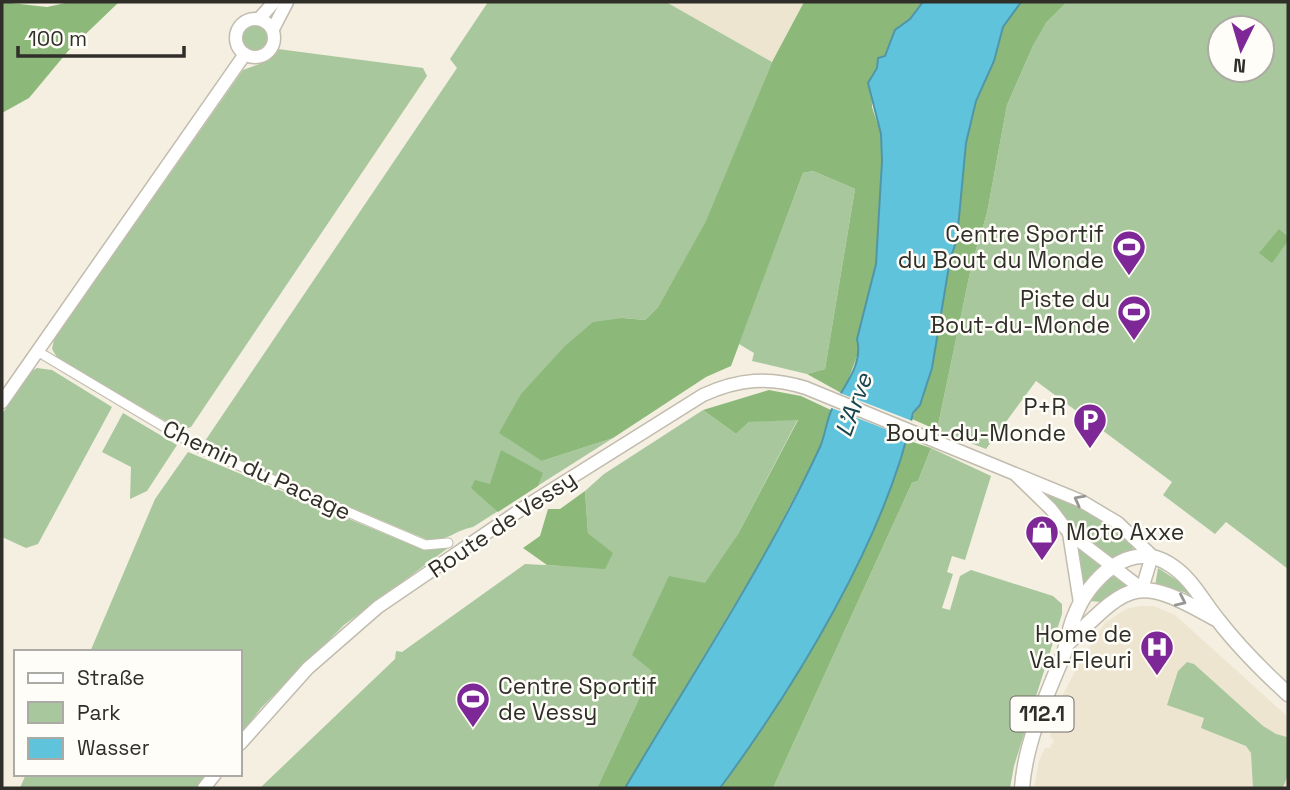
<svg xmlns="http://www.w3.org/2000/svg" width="1290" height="790" font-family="'Space Grotesk',sans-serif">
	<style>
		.built { fill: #ede5d0 }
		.green { fill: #a8c79d; fill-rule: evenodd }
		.forest { fill: #8cb97a }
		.water { fill: #5fc3dc; stroke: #5196a6; stroke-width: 2 }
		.pier { fill: #f4efe1 }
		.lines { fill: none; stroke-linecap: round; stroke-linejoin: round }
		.street-casing { stroke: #c1bcae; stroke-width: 11 }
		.secondary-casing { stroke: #c1bcae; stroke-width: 15 }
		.primary-casing { stroke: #c1bcae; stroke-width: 17 }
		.street { stroke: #fff; stroke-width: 9 }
		.secondary { stroke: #fff; stroke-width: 12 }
		.primary { stroke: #fff; stroke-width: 14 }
		.oneway { stroke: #989694 }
		.labels { text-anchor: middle; stroke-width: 5; stroke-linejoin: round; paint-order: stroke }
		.shield { fill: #fffdf7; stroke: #6e6c67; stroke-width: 2 }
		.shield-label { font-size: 21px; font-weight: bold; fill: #302e29 }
		.poi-label { font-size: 23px; fill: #302e29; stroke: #fffdf7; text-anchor: end }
		.street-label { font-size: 23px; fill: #302e29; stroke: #fffdf7 }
		.water-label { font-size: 24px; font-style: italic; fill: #184550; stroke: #fffdf7 }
	</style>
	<rect width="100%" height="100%" fill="#f4efe1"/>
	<!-- built -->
	<g class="built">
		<polygon points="666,2 804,2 772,62"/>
		<polygon points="1140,606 1153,606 1175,615 1288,717 1288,788 1034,788 1039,761 1045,748 1050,748 1054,740 1050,737 1061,698 1084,655 1105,623 1126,609"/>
	</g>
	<!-- green -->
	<g class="green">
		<path d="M488 2H666L772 62 707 220 658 307 645 320 623 318 542 461 613 438 473 527C456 530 447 541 430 541L219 452 205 441 457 68 450 59Z"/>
		<path d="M1067 2H1288V569L1226 522 1215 534 1163 495 1172 482 1036 381 986 449 937 430 972 263 987 213 1007 105 1033 46 1046 23ZM1220 28H1262V70H1220Z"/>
		<circle cx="255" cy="38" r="13"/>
		<polygon points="278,49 423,68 427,76 191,427 181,430 58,359 52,349 54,339 243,70 267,61"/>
		<polygon points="813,171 855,189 825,369 807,374 752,361 754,353 739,344 803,173"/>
		<polygon points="37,368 52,370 112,407 38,544 26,548 2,537 2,414 30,372"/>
		<polygon points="703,410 736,434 749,422 798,419 738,534 652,671 597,788 260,788 395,659 396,651 402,652 525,564 605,568 612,553 588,533 585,491 604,474"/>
		<polygon points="123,413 177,445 147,491 130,499 131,467 102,452"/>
		<polygon points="931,448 991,476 965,560 952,556 947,572 953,574 942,608 950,610 960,576 971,570 1053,596 1062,604 1062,614 1014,766 1010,788 773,788 912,483 918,481"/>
		<polygon points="188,452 424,550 448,548 344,625 261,708 240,735 240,652 90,652 155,499"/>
		<path d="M1038 488C1072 503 1106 516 1132 542L1133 550 1110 558 1083 539Z"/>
		<polygon points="1076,546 1103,565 1082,587"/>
		<polygon points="1158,568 1187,587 1199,602 1184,592 1155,586"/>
		<polygon points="1116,576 1130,588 1101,602 1089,601 1111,577"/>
		<polygon points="1187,662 1194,664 1263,726 1276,734 1287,737 1288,775 1283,787 1253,788 1251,753 1246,746 1201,728 1204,718 1167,705 1178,671"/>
		<polygon points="26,774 209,774 198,788 20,788"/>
	</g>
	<!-- forest -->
	<g class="forest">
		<polygon points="2,2 47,7 70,2 119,2 69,50 29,98 2,113"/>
		<polygon points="804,2 923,2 910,19 895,30 885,57 871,76 872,107 881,134 882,161 876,264 858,339 860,348 843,394 807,374 825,369 855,189 813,171 803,173 731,366 706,377 613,438 542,461 499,433 521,394 564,347 593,322 623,318 645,320 658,307 706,221 772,62"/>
		<polygon points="1021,2 1067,2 1046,23 1033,46 1007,105 987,213 972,263 937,430 912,419 932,368 950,260 957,239 966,143 976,101 994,61 1003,27"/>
		<polygon points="1279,229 1288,237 1288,241 1272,263 1259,253"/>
		<polygon points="769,390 801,396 831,410 822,444 763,557 625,788 597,788 652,671 632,655 669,576 705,583 738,534 798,420 749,422 736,434 703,410"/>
		<path d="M907 440 931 448 918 481 912 483 773 788H720C797 683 868 564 907 440Z"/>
		<polygon points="501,450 543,473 538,486 498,512 471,488 475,480 490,484"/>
		<polygon points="585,491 588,533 613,553 605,569 547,565 523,548 540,536 548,509 560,509"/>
	</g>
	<!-- water -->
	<path class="water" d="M923 2H1021L1003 27 994 61 976 101 966 143 957 239 950 260 932 368 920 405 913 413C886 538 796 685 720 788H625C691 676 765 565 820 447 825 436 826 423 831 411 841 389 864 366 857 339L876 264 882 161 881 134 868 83 877 68 878 58 885 56 895 30 910 19Z"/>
	<!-- pier -->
	<polygon class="pier" points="840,393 915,422 911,439 829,407"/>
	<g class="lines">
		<!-- street casing -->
		<g class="street-casing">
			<polyline id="street" points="37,351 203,450 425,545 448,543"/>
		</g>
		<!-- secondary casing -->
		<g class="secondary-casing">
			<g id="secondary">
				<circle cx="255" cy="38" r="19"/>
				<polyline points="259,19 274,2"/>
				<polyline points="273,29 287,2"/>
				<polyline points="2,402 245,54"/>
				<polyline points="1069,533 1080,603"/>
				<path d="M240 744 308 668 378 607 526 506 703 395C738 379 769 376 806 388L1081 501 1118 523 1152 556 1142 589 1069 533 1051 509 1016 475"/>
				<polyline points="204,788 215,774"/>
			</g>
		</g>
		<!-- primary casing -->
		<g class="primary-casing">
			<g id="primary">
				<path d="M1069 642C1129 584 1135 573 1214 618"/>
				<path d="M1022 788C1025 744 1046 696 1063 656 1068 642 1069 628 1075 615 1089 579 1130 539 1169 564 1192 578 1202 601 1218 620 1238 646 1264 672 1288 694"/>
			</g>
		</g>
		<!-- street -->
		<use href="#street" class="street"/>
		<!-- secondary -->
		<use href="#secondary" class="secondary"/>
		<!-- primary -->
		<use href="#primary" class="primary"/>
	</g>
	<!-- one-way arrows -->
	<defs><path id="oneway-chevron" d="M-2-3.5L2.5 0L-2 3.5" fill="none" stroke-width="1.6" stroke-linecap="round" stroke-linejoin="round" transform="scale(1.75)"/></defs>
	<g class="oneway">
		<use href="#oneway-chevron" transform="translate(1079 500) rotate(-152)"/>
		<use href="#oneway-chevron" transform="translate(1181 601) rotate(25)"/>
	</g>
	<!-- icons -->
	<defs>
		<g id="stadium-pin" transform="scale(1.75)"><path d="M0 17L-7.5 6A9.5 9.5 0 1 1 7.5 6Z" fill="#7e2897" stroke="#fffdf7"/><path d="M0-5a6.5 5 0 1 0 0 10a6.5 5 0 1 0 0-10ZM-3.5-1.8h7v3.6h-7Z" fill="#fff"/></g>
		<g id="parking-pin" transform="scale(1.75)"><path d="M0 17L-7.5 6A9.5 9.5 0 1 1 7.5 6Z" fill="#7e2897" stroke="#fffdf7"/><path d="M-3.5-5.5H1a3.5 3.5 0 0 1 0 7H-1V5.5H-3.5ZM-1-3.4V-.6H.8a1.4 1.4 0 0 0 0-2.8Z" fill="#fff"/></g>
		<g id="shop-pin" transform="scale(1.75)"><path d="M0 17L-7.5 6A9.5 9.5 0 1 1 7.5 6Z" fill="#7e2897" stroke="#fffdf7"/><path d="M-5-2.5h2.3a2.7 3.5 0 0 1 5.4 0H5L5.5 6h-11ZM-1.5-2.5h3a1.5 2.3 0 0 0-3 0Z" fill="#fff"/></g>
		<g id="hospital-pin" transform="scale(1.75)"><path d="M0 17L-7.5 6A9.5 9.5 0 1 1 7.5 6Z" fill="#7e2897" stroke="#fffdf7"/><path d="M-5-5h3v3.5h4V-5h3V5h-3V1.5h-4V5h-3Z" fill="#fff"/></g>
	</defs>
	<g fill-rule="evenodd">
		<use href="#stadium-pin" x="1129" y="247"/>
		<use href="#stadium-pin" x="1134" y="312"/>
		<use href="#parking-pin" x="1090" y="420"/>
		<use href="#shop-pin" x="1042" y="532"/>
		<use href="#hospital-pin" x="1157" y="647"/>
		<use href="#stadium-pin" x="473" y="699"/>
	</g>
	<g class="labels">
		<!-- shield labels -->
		<rect class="shield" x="1010.5" y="696.5" width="63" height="35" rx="5"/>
		<g class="shield-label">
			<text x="1042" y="721">112.1</text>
		</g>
		<!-- poi labels -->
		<g class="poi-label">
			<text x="1104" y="242">Centre Sportif<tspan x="1104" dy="26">du Bout du Monde</tspan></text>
			<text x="1110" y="307">Piste du<tspan x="1110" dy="26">Bout-du-Monde</tspan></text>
			<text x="1066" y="415">P+R<tspan x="1066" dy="26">Bout-du-Monde</tspan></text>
			<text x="1066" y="540" text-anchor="start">Moto Axxe</text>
			<text x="1132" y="642">Home de<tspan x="1132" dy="26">Val-Fleuri</tspan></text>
			<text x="498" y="694" text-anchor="start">Centre Sportif<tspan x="498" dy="26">de Vessy</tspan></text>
		</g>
		<!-- street labels -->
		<g class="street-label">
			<text transform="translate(257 470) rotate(25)" y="8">Chemin du Pacage</text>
			<text transform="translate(502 524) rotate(-34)" y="8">Route de Vessy</text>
		</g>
		<!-- water labels -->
		<g class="water-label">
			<text transform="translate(854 405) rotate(-70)" y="8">L'Arve</text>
		</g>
	</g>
	<!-- border -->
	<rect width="1290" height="790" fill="none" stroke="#302e29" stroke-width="7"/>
	<!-- legend -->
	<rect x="14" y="650" width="228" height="126" fill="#fffdf7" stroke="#acaaa5" stroke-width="2"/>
	<rect x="28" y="673" width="35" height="10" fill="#ffffff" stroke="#acaaa5" stroke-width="2"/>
	<text x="77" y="685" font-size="21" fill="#302e29">Straße</text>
	<rect x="28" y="702" width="35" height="21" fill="#a8c79d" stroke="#acaaa5" stroke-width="2"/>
	<text x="77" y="720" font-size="21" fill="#302e29">Park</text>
	<rect x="28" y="738" width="35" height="21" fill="#5fc3dc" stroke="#acaaa5" stroke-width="2"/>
	<text x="77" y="755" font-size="21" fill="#302e29">Wasser</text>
	<!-- north arrow -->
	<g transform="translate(1241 49) rotate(185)"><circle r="33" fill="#fffdf7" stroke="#acaaa5" stroke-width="2"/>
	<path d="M0-5L12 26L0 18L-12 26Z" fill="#7e2897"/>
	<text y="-10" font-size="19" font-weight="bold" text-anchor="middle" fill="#302e29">N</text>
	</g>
	<!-- scale -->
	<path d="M18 46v10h166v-10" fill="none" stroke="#302e29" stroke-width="3.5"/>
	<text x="28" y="46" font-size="21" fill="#302e29" stroke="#fffdf7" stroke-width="5" paint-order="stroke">100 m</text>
</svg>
